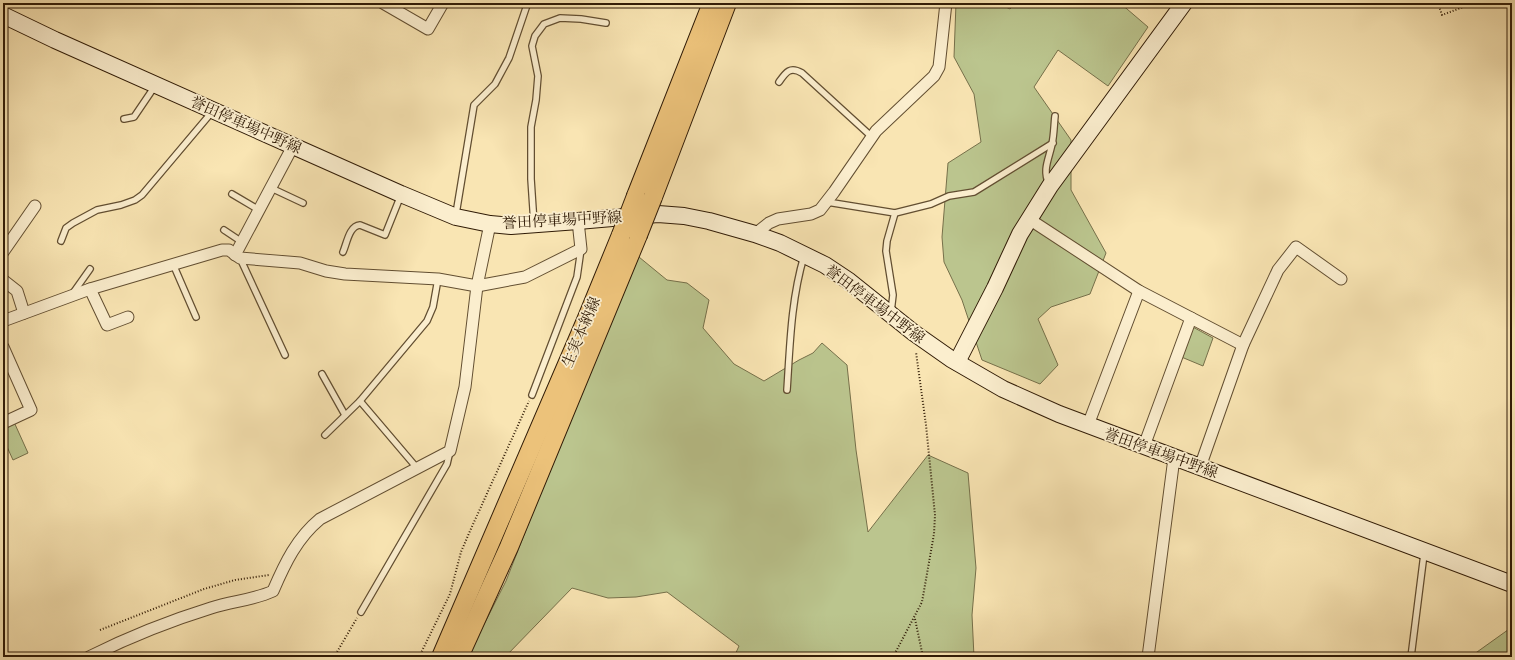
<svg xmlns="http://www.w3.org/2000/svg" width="1515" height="660" font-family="'Sorts Mill Goudy','Noto Serif JP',serif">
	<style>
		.green { fill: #bbc58e; stroke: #76704a }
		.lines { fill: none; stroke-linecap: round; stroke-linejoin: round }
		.lane-casing { stroke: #624e31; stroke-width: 8 }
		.street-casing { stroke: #624e31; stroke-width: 13 }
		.secondary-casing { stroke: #301b06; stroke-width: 18 }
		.primary-casing { stroke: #301b06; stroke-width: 20 }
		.path { stroke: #301b06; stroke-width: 2; stroke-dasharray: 1 2; stroke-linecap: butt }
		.lane { stroke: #fbeece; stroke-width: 5.5 }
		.street { stroke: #fbeece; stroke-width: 11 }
		.secondary { stroke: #fbeece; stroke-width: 16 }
		.primary { stroke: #ecc27a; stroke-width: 18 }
		.primary-bridge-casing { stroke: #301b06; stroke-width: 20; stroke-linecap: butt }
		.primary-bridge { stroke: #ecc27a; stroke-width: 18 }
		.labels { text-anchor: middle; stroke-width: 3.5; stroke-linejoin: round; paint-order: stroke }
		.street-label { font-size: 15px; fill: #301b06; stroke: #fbeece }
	</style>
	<rect width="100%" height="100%" fill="#f9e5b3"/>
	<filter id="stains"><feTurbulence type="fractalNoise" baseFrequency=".005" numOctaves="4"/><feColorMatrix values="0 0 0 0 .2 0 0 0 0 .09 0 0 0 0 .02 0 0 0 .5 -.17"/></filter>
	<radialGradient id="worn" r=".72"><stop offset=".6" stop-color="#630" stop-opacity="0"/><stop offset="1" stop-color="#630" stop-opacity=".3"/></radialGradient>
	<!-- green -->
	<g class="green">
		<polygon points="956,3 998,3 1010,9 1016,3 1120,3 1148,27 1108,86 1058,50 1034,87 1071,140 1071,190 1106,253 1090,294 1051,307 1038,319 1058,365 1040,384 982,360 962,300 944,262 942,237 948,163 981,142 974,94 954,57"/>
		<polygon points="628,248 667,280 687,283 709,300 703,328 734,364 764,381 799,360 813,353 822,343 847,365 856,450 868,532 928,455 968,473 976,568 972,615 974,657 734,657 739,646 667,592 636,597 608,598 572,588 505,657 471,657 468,656 506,581 595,354"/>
		<polygon points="1191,326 1213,338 1203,366 1179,356"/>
		<polygon points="14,422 28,453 13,460 3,438 3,427"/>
		<polygon points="1512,627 1512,657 1470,657"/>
	</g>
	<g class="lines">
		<!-- lane casing -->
		<g class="lane-casing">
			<g id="lane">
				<path d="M779 82C786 72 790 66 802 73L872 137"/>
				<polyline points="124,119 134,117 155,86"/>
				<path d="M1049 184C1042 170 1049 159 1052 144 1054 135 1054 125 1055 116"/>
				<polyline points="271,188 303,203"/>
				<polyline points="232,194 259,210"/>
				<polyline points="827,202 895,213 931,204 949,196 974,192 1053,143"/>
				<polyline points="456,214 474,105 495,84 509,58 527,5"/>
				<polyline points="534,224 531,179 531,127 536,100 538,76 532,46 535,36 544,24 560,18 581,19 606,23"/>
				<polyline points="224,230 242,242"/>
				<polyline points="61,241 66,228 73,223 97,210 121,205 135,200 142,195 212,112"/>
				<path d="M343 252C347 243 349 226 360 225L385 235 401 195"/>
				<polyline points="240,258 285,355"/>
				<polyline points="173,264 196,317"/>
				<polyline points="73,293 90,269"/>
				<polyline points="891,312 893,295 886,251 887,241 895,213"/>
				<polyline points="322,374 345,415"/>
				<path d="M787 390C790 345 791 300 804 256"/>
				<polyline points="532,395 577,277 581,249"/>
				<polyline points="360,401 417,468"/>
				<polyline points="325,435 360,401 427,321 433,307 438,279"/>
				<polyline points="361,612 447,464 450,451"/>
				<polyline points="1411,657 1424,554"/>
			</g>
		</g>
		<!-- street casing -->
		<g class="street-casing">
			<g id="street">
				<polyline points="383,3 428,29 443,3"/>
				<polyline points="1029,219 1139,291 1243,345"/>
				<polyline points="755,234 769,223 778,219 811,214 820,210 834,192 876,131 934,76 939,67 946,3"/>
				<polyline points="3,252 35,206"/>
				<polyline points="235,255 293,146"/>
				<polyline points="3,280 17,291 24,313"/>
				<polyline points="90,289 107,325 128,317"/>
				<polyline points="3,321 90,289 222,250 229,250 240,258 300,263 326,271 345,274 438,279 477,286 525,277 581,249 578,221"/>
				<polyline points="3,347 31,410 3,423"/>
				<polyline points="1088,425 1139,291"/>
				<polyline points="1144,446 1191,318"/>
				<polyline points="1200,467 1243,345 1278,270 1296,247 1341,279"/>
				<path d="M89 657C129 637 169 621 211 608 232 601 254 600 273 591 285 563 297 538 320 519L450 451 465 387 477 286 490 224"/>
				<polyline points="1148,657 1174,458"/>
			</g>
		</g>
		<!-- secondary casing -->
		<g class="secondary-casing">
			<g id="secondary">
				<polyline points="3,15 55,40 293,146 401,194 456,217 490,224 511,226 578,221 658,214 684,216 709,221 755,234 780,243 825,265 849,281 914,333 951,359 1003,389 1059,414 1512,584"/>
				<polyline points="957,362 995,288 1020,234 1050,186 1184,3"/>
			</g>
		</g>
		<!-- primary casing -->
		<g class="primary-casing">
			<g id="primary">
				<polyline points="636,196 712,3"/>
				<polyline points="653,197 727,3"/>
				<polyline points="441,657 587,318 621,235"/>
				<polyline points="459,657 509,547 638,235"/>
			</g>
		</g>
		<!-- path -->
		<g class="path">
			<polyline points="1438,3 1442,15 1474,3"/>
			<polyline points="915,619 923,657"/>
			<polyline points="100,630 204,589 235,580 269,575"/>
			<polyline points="334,657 357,618"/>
			<polyline points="419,657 450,594 461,552 470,531 529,401"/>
			<polyline points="893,657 922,602 934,534 935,515 926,425 916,352"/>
		</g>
		<!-- lane -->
		<use href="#lane" class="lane"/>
		<!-- street -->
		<use href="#street" class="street"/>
		<!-- secondary -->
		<use href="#secondary" class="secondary"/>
		<!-- primary -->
		<use href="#primary" class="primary"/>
		<!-- primary-bridge casing -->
		<g class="primary-bridge-casing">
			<g id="primary-bridge">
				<polyline points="621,235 636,196"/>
				<polyline points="638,235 653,197"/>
			</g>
		</g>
		<!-- primary-bridge -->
		<use href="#primary-bridge" class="primary-bridge"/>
	</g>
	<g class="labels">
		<!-- street labels -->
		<g class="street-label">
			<text transform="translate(246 125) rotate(24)" y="5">誉田停車場中野線</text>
			<text transform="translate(562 220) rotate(-3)" y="5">誉田停車場中野線</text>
			<text transform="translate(875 304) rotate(37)" y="5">誉田停車場中野線</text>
			<text transform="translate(581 332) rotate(-67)" y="5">生実本納線</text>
			<text transform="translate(1161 453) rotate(20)" y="5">誉田停車場中野線</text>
		</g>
	</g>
	<!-- margin -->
	<rect width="1515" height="660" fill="none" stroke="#f9e5b3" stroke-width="16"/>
	<rect x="4" y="4" width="1507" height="652" fill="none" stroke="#301b06" stroke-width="2"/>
	<rect x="8" y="8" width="1499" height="644" fill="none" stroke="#301b06"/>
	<rect width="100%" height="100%" filter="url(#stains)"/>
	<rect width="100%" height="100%" fill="url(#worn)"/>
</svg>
